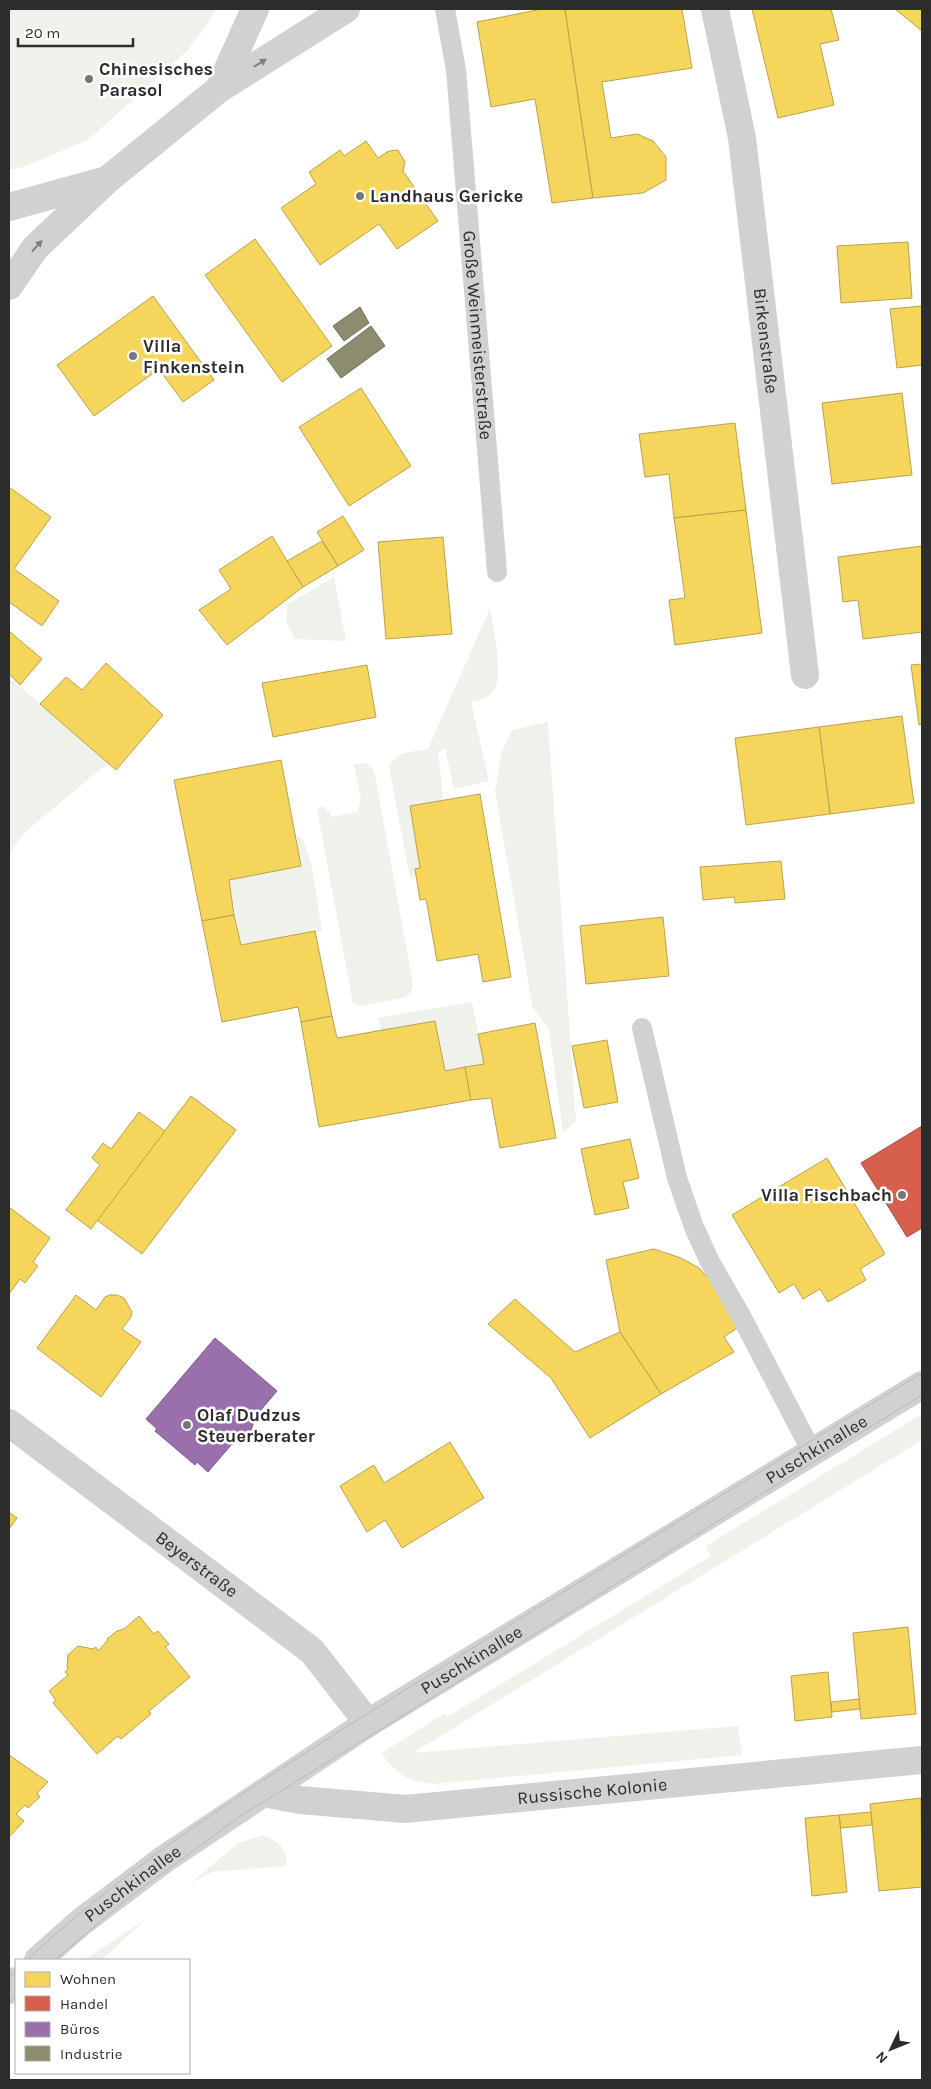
<svg xmlns="http://www.w3.org/2000/svg" width="931" height="2089" font-family="Karla,sans-serif">
	<style>
		.green { fill: #eff2eb }
		.homes { fill: #f6d55c; stroke: #b9a24e }
		.shops { fill: #d6604d; stroke: #a35043 }
		.offices { fill: #9970ab; stroke: #785c85 }
		.industry { fill: #8c8c6e; stroke: #6f6f5a }
		.lines { fill: none; stroke-linecap: round; stroke-linejoin: round }
		.service { stroke: #d1d1d1; stroke-width: 20 }
		.minor { stroke: #d1d1d1; stroke-width: 28 }
		.tram { stroke: #b8b8b8; stroke-width: 1 }
		.oneway { fill: #7e7e7e }
		.poi-dot { fill: #767676; stroke: #fff; stroke-width: 2 }
		.labels { text-anchor: middle; stroke-width: 5; stroke-linejoin: round; paint-order: stroke }
		.poi-label { font-size: 18px; font-weight: bold; fill: #2c2c2c; stroke: #fff; text-anchor: start }
		.street-label { font-size: 18px; fill: #2c2c2c; stroke: #fff }
	</style>
	<rect width="100%" height="100%" fill="#fff"/>
	<!-- green -->
	<g class="green">
		<polygon points="9,9 217,9 188,50 88,140 23,167 9,170"/>
		<polygon points="334,577 346,641 295,639 286,620 288,604"/>
		<path d="M490 608C493 627 504 673 494 690 489 698 479 700 471 702L489 781 454 789 445 748 438 753 444 801 410 807 420 868 415 869 416 877 410 878 389 768C395 751 412 752 428 749Z"/>
		<polygon points="9,677 108,763 24,833 9,854"/>
		<polygon points="548,722 576,1121 563,1133 549,1029 533,1009 495,791 501,754 512,730"/>
		<polygon points="366,763 374,770 413,985 411,993 403,998 361,1006 353,1003 317,809 324,806 332,817 357,812 361,799 354,764"/>
		<polygon points="296,834 303,839 311,863 322,931 241,945 229,880 301,866"/>
		<polygon points="472,1002 484,1064 445,1071 435,1021 381,1031 378,1018"/>
		<path d="M922 1414V1440L413 1753 738 1726 742 1755 432 1784C426 1783 418 1782 412 1780 402 1776 386 1763 382 1753L445 1713 447 1717 711 1556 706 1546Z"/>
		<path d="M263 1835C278 1842 288 1847 286 1866L212 1872 191 1883 238 1843Z"/>
		<polygon points="146,1919 102,1960 84,1960"/>
	</g>
	<!-- homes -->
	<g class="homes">
		<polygon points="542,9 565,9 593,198 552,203 535,99 491,107 477,22"/>
		<polygon points="565,9 682,9 692,68 602,82 611,138 637,134 653,141 666,157 666,180 643,193 593,198"/>
		<polygon points="752,9 831,9 839,40 820,44 834,105 778,118"/>
		<polygon points="895,9 922,9 922,31"/>
		<polygon points="366,141 378,158 389,151 398,150 405,162 403,171 438,221 397,249 379,224 320,265 281,208 316,184 309,172 340,150 344,156"/>
		<polygon points="255,239 332,346 282,382 205,275"/>
		<polygon points="908,242 912,298 841,303 837,246"/>
		<polygon points="153,296 214,380 183,402 159,369 94,416 57,365"/>
		<polygon points="922,306 922,365 897,368 890,309"/>
		<polygon points="361,388 411,466 349,506 299,427"/>
		<polygon points="902,393 912,475 832,484 822,403"/>
		<polygon points="735,423 746,510 674,518 669,474 645,477 639,434"/>
		<polygon points="9,487 51,517 14,569 59,601 42,626 9,602"/>
		<polygon points="746,510 762,633 675,645 669,600 685,598 674,518"/>
		<polygon points="343,516 364,550 338,566 317,532"/>
		<polygon points="272,536 303,587 227,645 199,610 231,589 219,570"/>
		<polygon points="443,537 452,634 386,639 378,542"/>
		<polygon points="322,541 338,566 303,587 287,561"/>
		<polygon points="922,546 922,632 863,639 858,600 843,602 838,557"/>
		<polygon points="9,631 42,659 20,685 9,674"/>
		<polygon points="106,663 163,715 116,770 40,704 66,677 82,690"/>
		<polygon points="922,664 922,724 919,725 911,665"/>
		<polygon points="367,665 376,717 273,737 262,683"/>
		<polygon points="902,716 914,803 830,814 819,727"/>
		<polygon points="819,727 830,814 746,825 735,738"/>
		<polygon points="281,760 301,866 229,880 234,915 202,921 174,780"/>
		<polygon points="480,794 511,977 483,982 478,954 437,961 426,899 420,900 415,869 420,868 410,806"/>
		<polygon points="781,861 785,899 735,903 734,897 703,900 700,867"/>
		<polygon points="234,915 241,945 315,931 332,1016 301,1022 298,1007 222,1022 202,921"/>
		<polygon points="663,917 669,976 586,984 580,926"/>
		<polygon points="332,1016 337,1038 435,1021 445,1071 465,1067 471,1100 319,1127 301,1022"/>
		<polygon points="535,1023 556,1138 500,1148 491,1098 471,1100 465,1067 484,1064 478,1034"/>
		<polygon points="607,1040 618,1102 584,1108 572,1046"/>
		<polygon points="191,1096 236,1130 142,1254 97,1220"/>
		<polygon points="139,1112 165,1131 91,1229 66,1210 100,1165 92,1158 103,1143 111,1149"/>
		<polygon points="630,1139 639,1178 623,1182 629,1208 595,1215 581,1149"/>
		<polygon points="827,1158 885,1254 860,1269 866,1280 828,1302 820,1289 803,1299 794,1284 779,1293 732,1215"/>
		<polygon points="9,1207 50,1238 33,1262 38,1266 25,1283 20,1279 9,1294"/>
		<polygon points="654,1249 681,1258 699,1268 718,1288 743,1324 724,1337 734,1352 661,1394 620,1332 606,1260"/>
		<polygon points="76,1295 96,1310 105,1297 110,1295 117,1295 124,1298 132,1312 131,1317 122,1329 141,1342 101,1397 37,1348"/>
		<polygon points="515,1299 575,1352 620,1332 661,1394 590,1438 551,1378 488,1324"/>
		<polygon points="450,1442 484,1498 402,1548 385,1520 367,1532 340,1486 374,1465 384,1483"/>
		<polygon points="9,1512 17,1518 9,1529"/>
		<polygon points="139,1616 154,1634 158,1631 169,1644 165,1647 190,1677 149,1711 151,1714 121,1739 118,1736 97,1754 53,1703 56,1700 49,1691 68,1675 65,1672 68,1669 67,1667 68,1655 78,1646 93,1649 96,1647 98,1651 108,1640 107,1639 117,1631 124,1629"/>
		<polygon points="908,1627 916,1714 861,1719 853,1633"/>
		<polygon points="828,1672 832,1717 795,1721 791,1676"/>
		<polygon points="859,1699 860,1709 832,1712 831,1702"/>
		<polygon points="9,1755 48,1782 37,1793 40,1797 28,1808 25,1805 16,1814 24,1821 9,1837"/>
		<polygon points="921,1798 922,1887 879,1891 870,1804"/>
		<polygon points="871,1812 872,1825 841,1828 839,1815"/>
		<polygon points="839,1815 847,1892 812,1896 805,1818"/>
	</g>
	<!-- shops -->
	<polygon class="shops" points="922,1126 922,1228 907,1237 861,1163"/>
	<!-- offices -->
	<polygon class="offices" points="215,1338 277,1391 254,1418 253,1425 250,1432 246,1436 237,1438 208,1472 197,1462 195,1465 155,1431 157,1429 146,1419"/>
	<!-- industry -->
	<g class="industry">
		<polygon points="360,307 369,323 344,341 333,326"/>
		<polygon points="371,326 385,346 341,378 327,359"/>
	</g>
	<g class="lines">
		<!-- service -->
		<g class="service">
			<path id="s1" d="M445 9 456 70 497 572"/>
			<polyline points="642,1028 677,1178 694,1227 709,1260 741,1316 812,1452"/>
		</g>
		<!-- minor -->
		<g class="minor">
			<path id="s2" d="M715 9 742 138 805 675"/>
			<polyline points="219,89 255,9"/>
			<polyline points="9,207 103,181"/>
			<polyline points="9,286 35,248 107,180 219,89 346,9"/>
			<path id="s3" d="M9 1423 312 1651 368 1723"/>
			<path id="s4" d="M263 1793 300 1800 405 1809 922 1760"/>
			<path id="s5" d="M38 1960 81 1922 163 1860 368 1723 922 1385"/>
			<polyline points="9,1990 16,1981"/>
		</g>
		<!-- tram -->
		<g class="tram">
			<path d="M27 1960C137 1857 267 1777 394 1697 569 1587 746 1481 922 1373"/>
			<polyline points="55,1960 126,1900 242,1815 922,1395"/>
			<polyline points="9,1977 16,1970"/>
			<polyline points="9,2003 16,1995"/>
		</g>
	</g>
	<!-- one-way arrows -->
	<defs><path id="oneway-solid" d="M-6-.8H1V-3.2L6.5 0L1 3.2V.8H-6Z" transform="scale(1.25)"/></defs>
	<g class="oneway">
		<use href="#oneway-solid" transform="translate(260 63) rotate(-32)"/>
		<use href="#oneway-solid" transform="translate(37 246) rotate(-47)"/>
	</g>
	<!-- markers -->
	<g class="poi-dot">
		<circle cx="89" cy="79" r="5"/>
		<circle cx="360" cy="196" r="5"/>
		<circle cx="133" cy="356" r="5"/>
		<circle cx="902" cy="1195" r="5"/>
		<circle cx="187" cy="1425" r="5"/>
	</g>
	<g class="labels">
		<!-- poi labels -->
		<g class="poi-label">
			<text x="99" y="75">Chinesisches<tspan x="99" dy="21">Parasol</tspan></text>
			<text x="370" y="202">Landhaus Gericke</text>
			<text x="143" y="352">Villa<tspan x="143" dy="21">Finkenstein</tspan></text>
			<text x="892" y="1201" text-anchor="end">Villa Fischbach</text>
			<text x="197" y="1421">Olaf Dudzus<tspan x="197" dy="21">Steuerberater</tspan></text>
		</g>
		<!-- street labels -->
		<g class="street-label">
			<text dy="6" stroke="none"><textPath href="#s1" startOffset="328">Große Weinmeisterstraße</textPath></text>
			<text dy="6" stroke="none"><textPath href="#s2" startOffset="336">Birkenstraße</textPath></text>
			<text dy="6" stroke="none"><textPath href="#s5" startOffset="932">Puschkinallee</textPath></text>
			<text dy="6" stroke="none"><textPath href="#s3" startOffset="235">Beyerstraße</textPath></text>
			<text dy="6" stroke="none"><textPath href="#s5" startOffset="528">Puschkinallee</textPath></text>
			<text dy="6" stroke="none"><textPath href="#s4" startOffset="331">Russische Kolonie</textPath></text>
			<text dy="6" stroke="none"><textPath href="#s5" startOffset="122">Puschkinallee</textPath></text>
		</g>
	</g>
	<!-- border -->
	<rect width="931" height="2089" fill="none" stroke="#2c2c2c" stroke-width="20"/>
	<!-- legend -->
	<rect x="15" y="1959" width="175" height="115" fill="#ffffff" stroke="#ababab"/>
	<rect x="25" y="1972" width="25" height="15" fill="#f6d55c" stroke="#ababab"/>
	<text x="60" y="1984" font-size="15" fill="#2c2c2c">Wohnen</text>
	<rect x="25" y="1996" width="25" height="15" fill="#d6604d" stroke="#ababab"/>
	<text x="60" y="2009" font-size="15" fill="#2c2c2c">Handel</text>
	<rect x="25" y="2022" width="25" height="15" fill="#9970ab" stroke="#ababab"/>
	<text x="60" y="2034" font-size="15" fill="#2c2c2c">Büros</text>
	<rect x="25" y="2046" width="25" height="15" fill="#8c8c6e" stroke="#ababab"/>
	<text x="60" y="2059" font-size="15" fill="#2c2c2c">Industrie</text>
	<!-- north arrow -->
	<g transform="translate(891 2049) rotate(227)" stroke="#ffffff" stroke-width="4" paint-order="stroke">
	<path d="M0-4L9 19L0 12L-9 19Z" fill="#2c2c2c"/>
	<text y="-8" font-size="14" font-weight="bold" text-anchor="middle" fill="#2c2c2c">N</text>
	</g>
	<!-- scale -->
	<path d="M18 38v8h115v-8" fill="none" stroke="#2c2c2c" stroke-width="2.5"/>
	<text x="25" y="38" font-size="15" fill="#2c2c2c" stroke="#ffffff" stroke-width="4" paint-order="stroke">20 m</text>
</svg>
